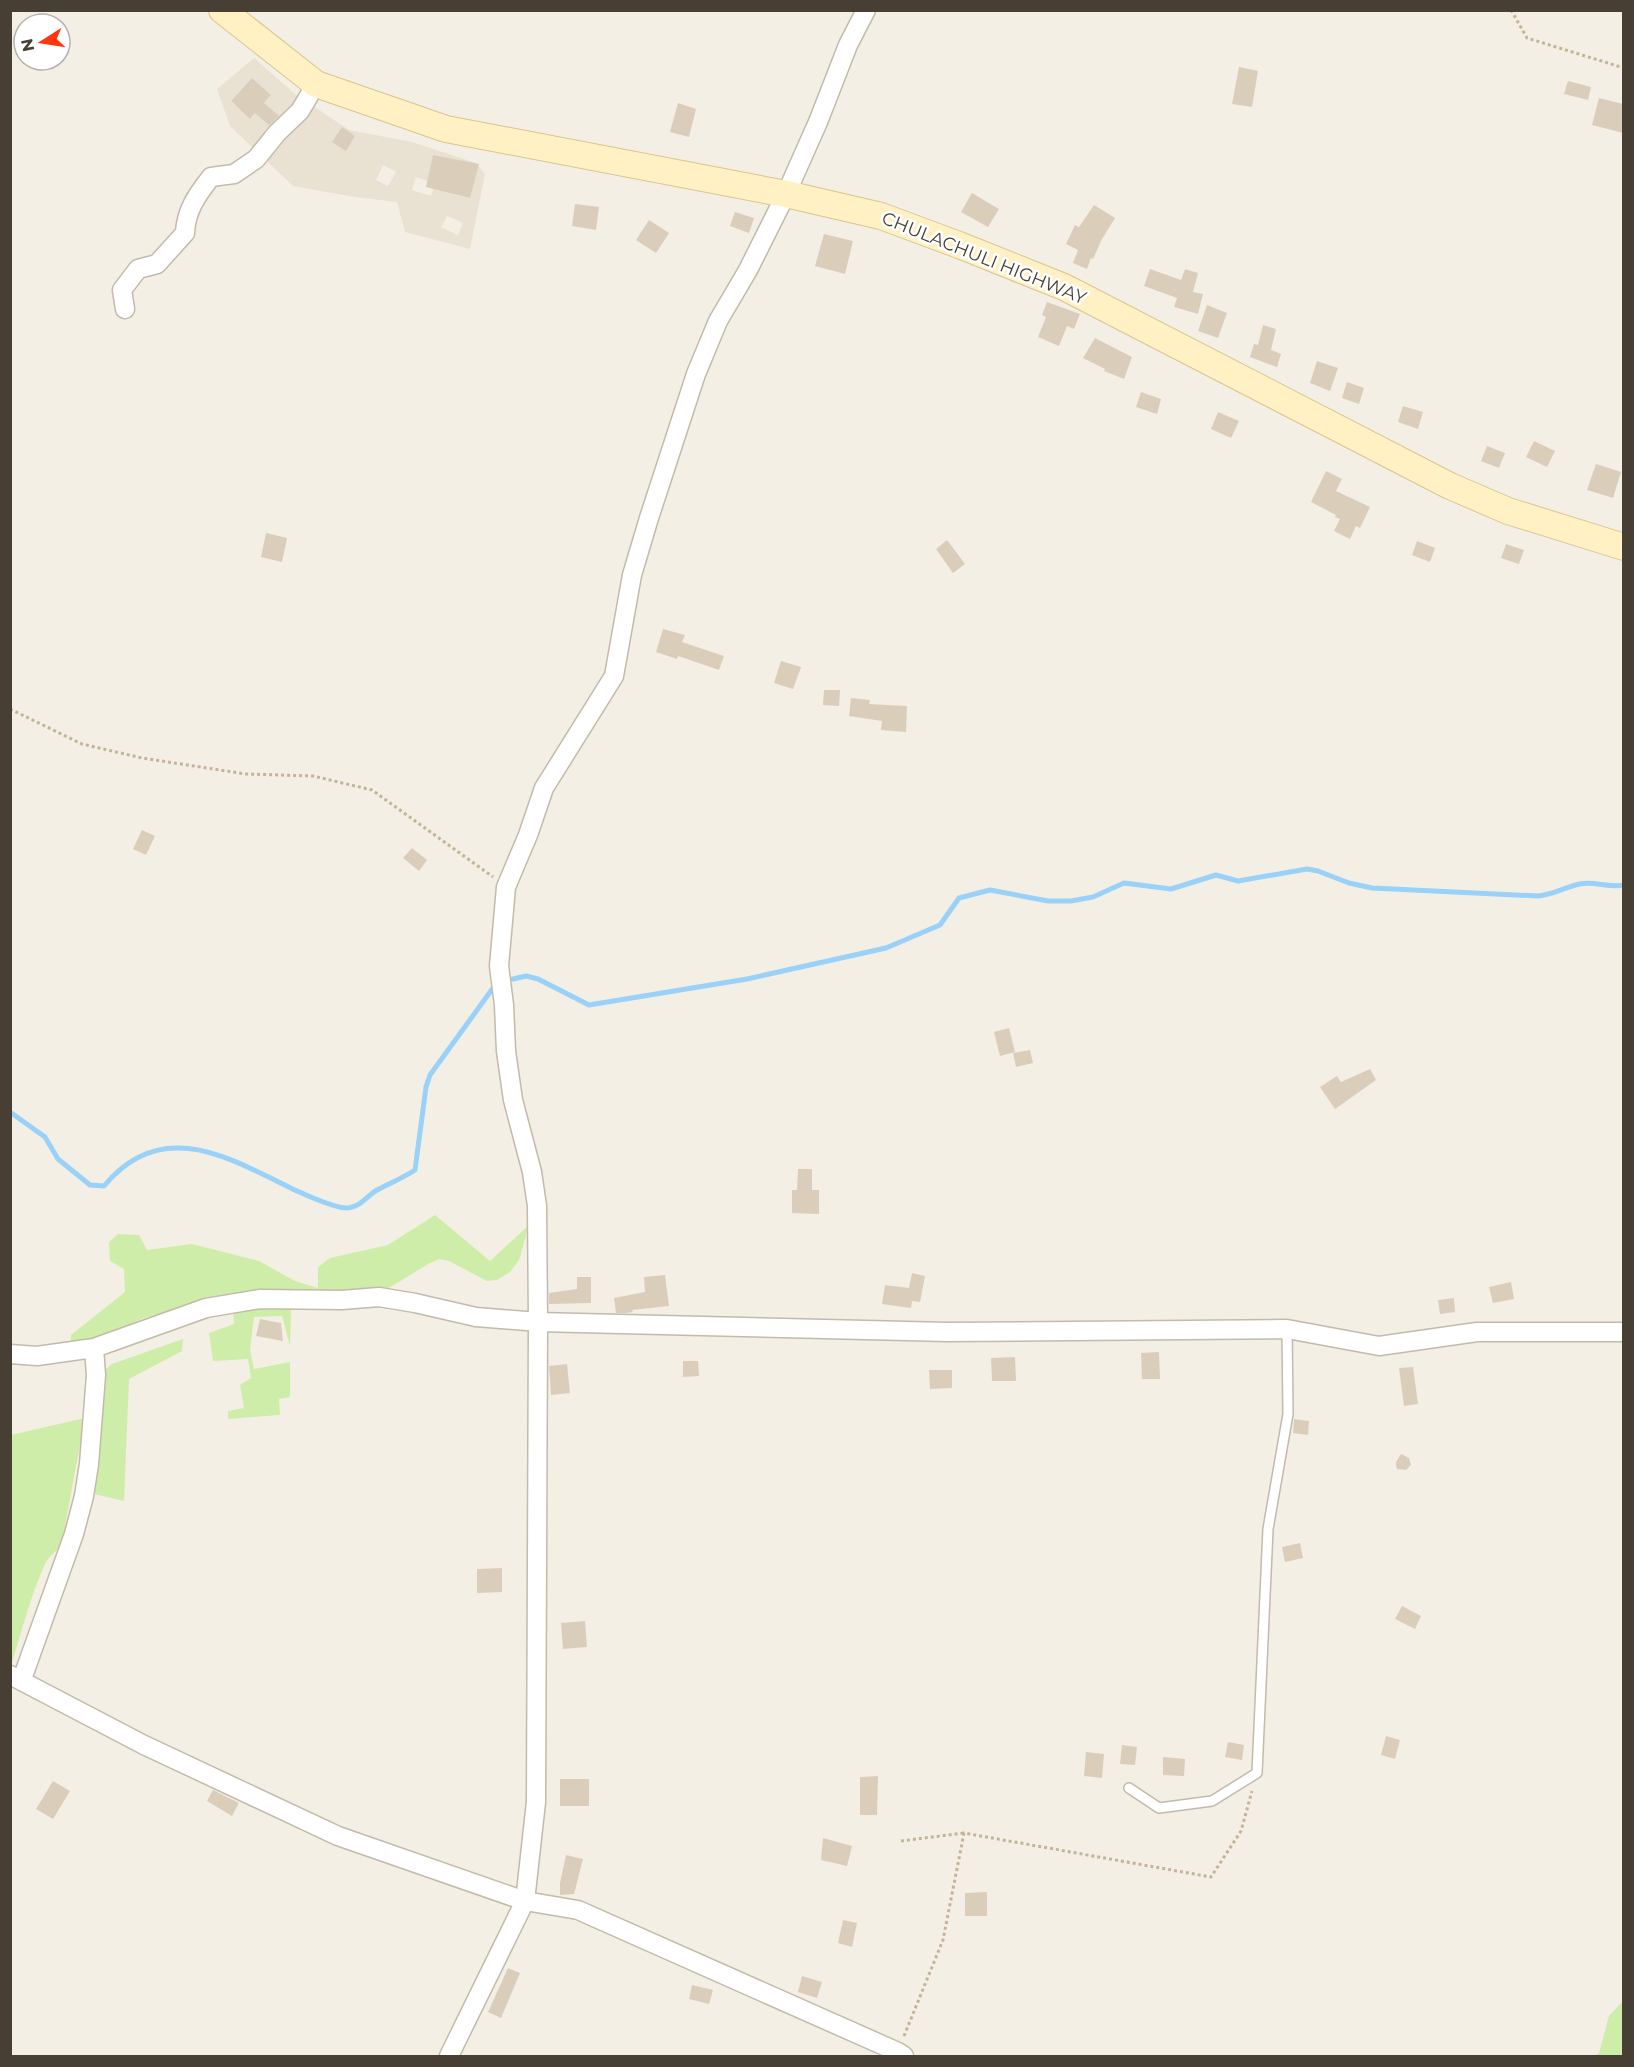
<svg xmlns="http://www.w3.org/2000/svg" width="1634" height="2067" font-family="Montserrat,sans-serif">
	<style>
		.residential { fill: #e9e1d2; fill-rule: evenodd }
		.green { fill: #ceeda8 }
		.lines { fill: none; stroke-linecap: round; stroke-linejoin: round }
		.stream { stroke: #99d1f8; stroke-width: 5 }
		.building { fill: #dacebb }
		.lane-casing { stroke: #c3baa9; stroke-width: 12 }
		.street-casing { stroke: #c3baa9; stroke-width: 21 }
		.secondary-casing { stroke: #d9c58f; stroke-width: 28 }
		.path { stroke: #c4b495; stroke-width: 3; stroke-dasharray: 3 3; stroke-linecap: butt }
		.lane { stroke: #fff; stroke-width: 9 }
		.street { stroke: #fff; stroke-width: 18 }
		.secondary { stroke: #fff1c3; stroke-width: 26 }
		.labels { text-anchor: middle; stroke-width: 5; stroke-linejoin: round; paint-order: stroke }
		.street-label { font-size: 18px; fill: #473f33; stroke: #fff }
	</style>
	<rect width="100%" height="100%" fill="#f4efe4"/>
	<!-- residential -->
	<path class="residential" d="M254 58 295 94 349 130 412 142 476 163 485 174 470 249 405 232 397 202 355 197 293 186 230 126 217 89ZM252 78 271 95 250 119 231 101ZM341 128 355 136 346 150 333 142ZM383 165 396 172 388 186 376 180ZM453 176 474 181 470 198 449 193ZM416 177 435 184 431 196 412 190ZM447 216 463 223 458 235 441 227Z"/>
	<!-- green -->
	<g class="green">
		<polygon points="435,1215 490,1261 529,1225 519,1260 510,1272 497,1280 487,1281 449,1261 440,1259 430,1263 387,1289 332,1293 240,1294 144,1318 91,1342 70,1348 71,1335 125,1292 124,1269 110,1261 109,1242 118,1234 139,1235 147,1250 192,1244 259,1261 295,1281 318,1288 318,1267 330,1258 388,1245"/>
		<polygon points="275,1307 291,1310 290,1346 282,1316 254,1317 250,1350 254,1369 290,1362 290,1397 279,1399 280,1415 228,1419 228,1411 244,1408 240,1385 251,1378 248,1359 213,1361 209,1333 234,1324 233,1310"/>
		<polygon points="183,1339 182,1351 129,1379 124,1501 94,1494 94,1449 105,1370 112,1364"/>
		<path d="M85 1418 65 1526C68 1549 51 1550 44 1566 30 1598 21 1633 11 1666V1435Z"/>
		<polygon points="1623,2001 1623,2056 1594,2056 1599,2053 1609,2016"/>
	</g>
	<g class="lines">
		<!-- stream -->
		<g class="stream">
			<path d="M513 979 526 976 538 979 589 1005 747 979 886 948 940 925 959 898 990 890 1048 901H1071L1093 897 1124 883 1171 889 1216 875 1238 881 1307 869 1318 871 1349 883 1372 888 1538 896C1553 895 1565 887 1580 884 1594 881 1609 888 1624 885"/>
			<path d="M10 1112 45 1137 58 1159 90 1185 104 1186C162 1115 231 1159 297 1191 308 1196 336 1209 348 1208 361 1207 368 1194 379 1189 392 1182 403 1178 415 1170L426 1087 430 1075 493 988"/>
		</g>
	</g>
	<!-- building -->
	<g class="building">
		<polygon points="1239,67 1258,71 1252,107 1232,104"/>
		<polygon points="252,78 271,95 264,103 279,116 269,125 255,113 250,119 231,101"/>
		<polygon points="1568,81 1591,87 1588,100 1564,94"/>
		<polygon points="1599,98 1623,104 1623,133 1592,125"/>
		<polygon points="678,103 696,109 689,137 670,132"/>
		<polygon points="342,127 355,136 346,151 332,142"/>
		<polygon points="433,155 479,164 470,198 426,187"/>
		<polygon points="972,193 999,209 988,227 961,212"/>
		<polygon points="575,204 599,207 596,230 572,226"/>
		<polygon points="1094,205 1115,218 1102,239 1093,259 1091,258 1087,269 1073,263 1078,250 1066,244 1075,225 1079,227"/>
		<polygon points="735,212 754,218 749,233 730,226"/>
		<polygon points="649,220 669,233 656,253 636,240"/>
		<polygon points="824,234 853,241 845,274 815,266"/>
		<polygon points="1150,269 1181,280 1185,269 1198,273 1193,292 1203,294 1198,314 1174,307 1177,298 1144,286"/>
		<polygon points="1047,302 1080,314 1074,329 1067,326 1059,346 1038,337 1046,317 1042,315"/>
		<polygon points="1207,305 1227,313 1218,338 1198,331"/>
		<polygon points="1263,325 1276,329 1271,350 1281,354 1277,367 1250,357 1254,344 1258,345"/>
		<polygon points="1095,338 1132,357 1124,379 1104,371 1105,369 1083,358"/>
		<polygon points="1317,361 1338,368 1330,391 1310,383"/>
		<polygon points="1347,382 1364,388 1359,404 1342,398"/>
		<polygon points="1141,392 1161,399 1157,414 1136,407"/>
		<polygon points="1403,406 1423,412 1418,429 1398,422"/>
		<polygon points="1218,412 1239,421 1231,438 1211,429"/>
		<polygon points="1534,441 1555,451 1547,467 1526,457"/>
		<polygon points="1487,446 1505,453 1499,468 1481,461"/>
		<polygon points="1596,464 1621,472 1613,498 1587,490"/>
		<polygon points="1326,471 1342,479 1336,491 1370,507 1360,528 1356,526 1350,539 1334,531 1340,519 1335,517 1336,515 1311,502"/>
		<polygon points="266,533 287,538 282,562 261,557"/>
		<polygon points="947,540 965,564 953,573 936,549"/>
		<polygon points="1417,541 1435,548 1430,562 1412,555"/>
		<polygon points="1506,544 1524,550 1519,564 1501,558"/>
		<polygon points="663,629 685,635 682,642 724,656 719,670 678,656 677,659 656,652"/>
		<polygon points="781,661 801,667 793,689 774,683"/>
		<polygon points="824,690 840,690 839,706 823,705"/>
		<polygon points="851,698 870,700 869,704 907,706 906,732 881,730 882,721 849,716"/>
		<polygon points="142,830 155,836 146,855 133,849"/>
		<polygon points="412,848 427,860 419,871 403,858"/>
		<polygon points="1009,1028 1015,1052 1000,1056 994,1032"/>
		<polygon points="1030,1050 1033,1063 1016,1067 1013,1053"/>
		<polygon points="1370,1069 1376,1080 1335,1109 1320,1087 1337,1076 1341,1082"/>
		<polygon points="798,1169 812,1169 812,1190 819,1190 819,1214 792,1213 792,1190 797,1190"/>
		<polygon points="912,1273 925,1276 920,1302 912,1301 911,1308 882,1304 885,1285 909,1288"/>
		<polygon points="665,1275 669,1306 632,1310 633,1312 626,1313 616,1313 614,1298 645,1292 644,1277"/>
		<polygon points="577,1277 591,1277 591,1303 549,1304 549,1293 577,1289"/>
		<polygon points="1511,1282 1514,1299 1493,1303 1489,1287"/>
		<polygon points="1454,1298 1455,1312 1440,1314 1438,1300"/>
		<polygon points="260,1319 281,1323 283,1341 256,1336"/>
		<polygon points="1159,1352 1160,1379 1142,1379 1141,1353"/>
		<polygon points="1015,1357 1016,1381 992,1381 991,1358"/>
		<polygon points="683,1361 698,1361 699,1376 683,1377"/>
		<polygon points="567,1364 570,1393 551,1395 549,1366"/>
		<polygon points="1413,1367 1418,1404 1404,1406 1399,1368"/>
		<polygon points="929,1370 952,1370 952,1388 930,1389"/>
		<polygon points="1294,1419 1309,1421 1308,1435 1293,1433"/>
		<polygon points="1401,1454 1409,1458 1411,1465 1406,1470 1397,1469 1396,1465 1396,1462"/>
		<polygon points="1300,1543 1303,1558 1285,1562 1282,1547"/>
		<polygon points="502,1568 502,1592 477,1593 477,1569"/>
		<polygon points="1402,1606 1421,1616 1415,1629 1395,1619"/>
		<polygon points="585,1621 587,1647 563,1649 561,1623"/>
		<polygon points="1386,1736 1400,1740 1395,1759 1381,1755"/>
		<polygon points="1228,1742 1244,1745 1242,1760 1225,1757"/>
		<polygon points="1122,1745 1137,1747 1135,1765 1120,1764"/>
		<polygon points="1086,1752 1104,1754 1102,1778 1084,1776"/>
		<polygon points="1163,1757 1185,1759 1184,1776 1163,1775"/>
		<polygon points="878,1776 877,1815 860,1815 860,1777"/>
		<rect x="560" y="1779" width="29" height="27"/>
		<polygon points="53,1781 70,1791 53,1819 36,1809"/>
		<polygon points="213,1790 239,1803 232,1816 207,1801"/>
		<polygon points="823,1838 852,1846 847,1866 821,1860"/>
		<polygon points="566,1855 583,1859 574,1894 560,1895 560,1883"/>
		<polygon points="987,1892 987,1916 965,1916 965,1893"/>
		<polygon points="843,1920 857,1923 852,1947 838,1943"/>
		<polygon points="508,1968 520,1973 501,2018 488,2012"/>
		<polygon points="802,1976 822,1982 817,1998 798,1992"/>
		<polygon points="692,1985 713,1990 709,2004 689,1999"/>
	</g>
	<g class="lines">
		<!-- lane casing -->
		<g class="lane-casing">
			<polyline id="lane" points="1129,1788 1159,1808 1212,1801 1257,1773 1268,1529 1288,1414 1287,1329"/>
		</g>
		<!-- street casing -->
		<g class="street-casing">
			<g id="street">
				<path d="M125 309 122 290 138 269 157 264 185 233C186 210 197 195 211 177L234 174 256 159 277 133 300 111 316 84"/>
				<polyline points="10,1354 37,1356 94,1348 206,1308 260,1299 342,1300 379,1297 415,1303 476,1317 538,1322 948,1332 1287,1329 1379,1346 1477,1332 1624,1332"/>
				<polyline points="10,1675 144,1745 338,1836 525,1901 578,1910 898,2052 904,2056"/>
				<polyline points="22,1679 74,1534 84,1496 89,1464 96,1375 94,1348"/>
				<polyline points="449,2056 525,1901 536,1802 538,1322 537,1206 532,1172 513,1100 506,1051 504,1005 499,966 506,887 528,835 544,788 614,676 632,575 649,518 696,374 718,321 748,270 786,194 818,122 848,45 866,10"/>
			</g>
		</g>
		<!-- secondary casing -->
		<g class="secondary-casing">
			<polyline id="secondary" points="222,10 316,84 446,129 786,194 881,216 959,245 1064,287 1450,486 1508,511 1624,547"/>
		</g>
		<!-- path -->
		<g class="path">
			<polyline points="1511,10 1527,38 1624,68"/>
			<polyline points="10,709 82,744 142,758 246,774 313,776 372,790 493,877"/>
			<polyline points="901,1841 964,1833"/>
			<polyline points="904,2036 943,1940 964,1833 1211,1877 1241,1831 1252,1791"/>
		</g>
		<!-- lane -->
		<use href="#lane" class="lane"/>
		<!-- street -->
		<use href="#street" class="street"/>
		<!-- secondary -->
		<use href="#secondary" class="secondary"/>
	</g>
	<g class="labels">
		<!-- street labels -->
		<g class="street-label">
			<text transform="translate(984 258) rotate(22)" y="6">CHULACHULI HIGHWAY</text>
		</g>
	</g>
	<!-- border -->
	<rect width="1634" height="2067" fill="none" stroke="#473f33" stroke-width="24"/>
	<!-- north arrow -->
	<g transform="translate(42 42) rotate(258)"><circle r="28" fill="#ffffff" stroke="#b5b2ad" stroke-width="1.5"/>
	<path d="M0-4.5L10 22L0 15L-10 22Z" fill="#ff3510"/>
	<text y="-9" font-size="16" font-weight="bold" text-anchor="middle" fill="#473f33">N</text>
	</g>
</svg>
